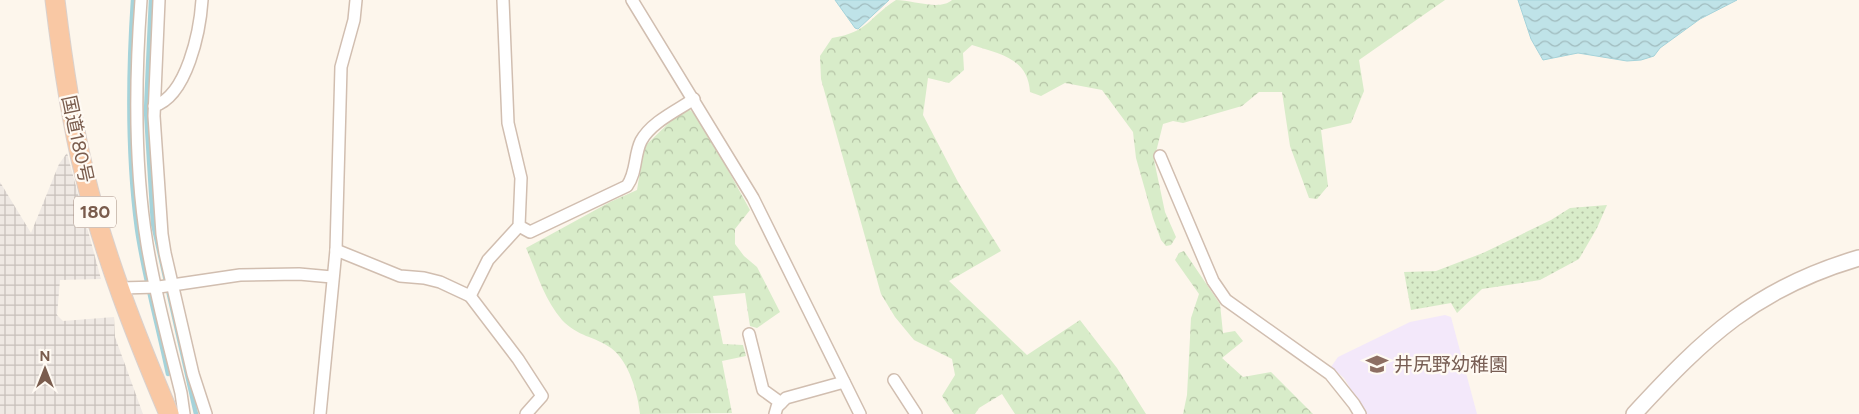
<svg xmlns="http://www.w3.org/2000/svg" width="1859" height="414" font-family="Figtree,'Noto Sans JP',sans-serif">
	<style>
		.industrial { fill: url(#industrial-grid) }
		.education { fill: #f3e8fa }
		.grass { fill: url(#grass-dots) }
		.forest { fill: url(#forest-crowns) }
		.water { fill: url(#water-waves); stroke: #a5d3da }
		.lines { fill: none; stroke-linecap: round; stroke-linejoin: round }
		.stream { stroke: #a5d3da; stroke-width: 4.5 }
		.minor-casing { stroke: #d1beb0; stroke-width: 14 }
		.tertiary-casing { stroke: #d1beb0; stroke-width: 18 }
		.trunk-casing { stroke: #dad1cd; stroke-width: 21 }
		.minor { stroke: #fff; stroke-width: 11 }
		.tertiary { stroke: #fff; stroke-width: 15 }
		.trunk { stroke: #f9c8a4; stroke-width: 19 }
		.labels { text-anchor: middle; stroke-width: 4.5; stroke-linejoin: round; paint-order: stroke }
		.shield { fill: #fffaf3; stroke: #a28b7f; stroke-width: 1 }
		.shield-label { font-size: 18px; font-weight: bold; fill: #7a5c4d }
		.street-label { font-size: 19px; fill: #7a5c4d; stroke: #fffaf3 }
		.education-label { font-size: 19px; fill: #785e54; stroke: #fffaf3; text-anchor: start }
	</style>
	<defs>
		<pattern id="industrial-grid" width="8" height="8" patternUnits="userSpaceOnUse" patternTransform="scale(1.25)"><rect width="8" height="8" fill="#efe9e4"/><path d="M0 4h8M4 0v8" fill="none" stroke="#c7c0bb"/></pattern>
		<pattern id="grass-dots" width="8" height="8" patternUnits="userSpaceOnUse" patternTransform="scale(1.25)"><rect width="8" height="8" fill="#d8ecc9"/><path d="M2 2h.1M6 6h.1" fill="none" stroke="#b4c2a5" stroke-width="1.8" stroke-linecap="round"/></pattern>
		<pattern id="forest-crowns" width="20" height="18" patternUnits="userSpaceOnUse" patternTransform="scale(1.25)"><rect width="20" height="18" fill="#d8ecc9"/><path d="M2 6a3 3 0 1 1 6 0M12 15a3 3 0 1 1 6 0" fill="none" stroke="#b4c2a5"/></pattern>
		<pattern id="water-waves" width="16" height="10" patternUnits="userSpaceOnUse" patternTransform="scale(1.25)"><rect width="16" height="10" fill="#bfe3e8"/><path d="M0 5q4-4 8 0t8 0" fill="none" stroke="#a0bbbe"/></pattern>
	</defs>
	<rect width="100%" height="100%" fill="#fdf6ec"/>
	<!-- industrial -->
	<polygon class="industrial" points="67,153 101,279 60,280 57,315 63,321 114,317 115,337 143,414 0,414 0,182 31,233 59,164"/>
	<!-- education -->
	<polygon class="education" points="1445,315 1451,317 1477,414 1366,414 1344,378 1331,367 1338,357 1410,322"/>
	<!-- grass -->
	<polygon class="grass" points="1607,205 1597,228 1579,259 1540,280 1482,289 1457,313 1451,303 1411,310 1404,272 1436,271 1483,253 1551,220 1570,208"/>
	<!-- forest -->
	<g class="forest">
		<path d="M896 0C912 0 940 11 952 0H1445L1359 60 1364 91 1351 123 1321 130 1328 186 1317 199 1309 198 1290 146 1282 92H1259L1242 106 1183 123 1173 121 1163 124 1154 160 1165 212 1176 237 1171 245 1166 246 1161 240 1153 218 1136 158 1133 132 1102 90 1065 83 1041 96 1030 92C1028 58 1000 54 972 45L963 53 964 70 949 83 928 78 923 115 958 182 1001 251 949 281 1027 355 1080 320 1117 368 1146 414H1015L1002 394 979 408 975 414H954L942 396 955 375 952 359 914 340 895 317 881 294 821 79 820 56 832 38C869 32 868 18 896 0Z"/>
		<path d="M689 109 700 119 750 210 735 229V244L744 256 757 267 780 312 757 328 750 326 745 293 713 296 723 344 743 345 746 356 722 361 732 413 640 414C638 394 629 361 611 348 594 336 578 337 562 320 544 299 537 273 526 248L610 202 637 190 644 147 677 115Z"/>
		<polygon points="1184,251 1220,304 1223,333 1235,331 1243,341 1222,358 1243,377 1271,372 1313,414 1183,414 1187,395 1191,318 1199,294 1175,260 1179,253"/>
	</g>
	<!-- water -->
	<g class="water">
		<polygon points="835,0 889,0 858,29 855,28"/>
		<polygon points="1518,0 1737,0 1700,19 1660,48 1654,56 1641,60 1627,61 1578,53 1543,60 1531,39"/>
	</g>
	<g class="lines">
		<!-- stream -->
		<g class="stream">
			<path d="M133 0C128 75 127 154 137 229 144 277 158 326 168 374"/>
			<polyline points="151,0 146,111 153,224 196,414"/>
		</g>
		<!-- minor casing -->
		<g class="minor-casing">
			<g id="minor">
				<path d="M141 0C135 80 134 165 147 244 155 294 169 344 181 393L184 414"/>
				<polyline points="159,0 154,116 162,234 165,253 193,374 206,414"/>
				<polyline points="632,0 753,198 860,414"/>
				<path d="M154 106C187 96 200 31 202 0"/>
				<polyline points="1160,156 1213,281 1226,300 1330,374 1354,404 1360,414"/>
				<path d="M519 226 530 232 627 186C637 172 634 155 641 141 651 122 678 110 694 99"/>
				<polyline points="336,250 400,276 424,278 440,282 470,296 518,359 542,396 526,414"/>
				<polyline points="120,288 159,287 240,275 299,274 332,277"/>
				<polyline points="470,296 488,260 519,226 521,178 508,123 503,0"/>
				<polyline points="749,334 763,390 781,403"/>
				<polyline points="894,380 916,414"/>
				<polyline points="320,414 336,250 341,67 354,20 356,0"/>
				<polyline points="775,414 777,407 786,398 844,382"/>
			</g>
		</g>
		<!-- tertiary casing -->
		<g class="tertiary-casing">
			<path id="tertiary" d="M1634 414C1705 337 1756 288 1859 258"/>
		</g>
		<!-- trunk casing -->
		<g class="trunk-casing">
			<path id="trunk" d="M55 0C62 58 70 115 84 172 104 255 136 336 169 414"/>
		</g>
		<!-- minor -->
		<use href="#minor" class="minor"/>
		<!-- tertiary -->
		<use href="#tertiary" class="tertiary"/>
		<!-- trunk -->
		<use href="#trunk" class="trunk"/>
	</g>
	<!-- icons -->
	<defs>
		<g id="school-bare" transform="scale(1.725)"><path d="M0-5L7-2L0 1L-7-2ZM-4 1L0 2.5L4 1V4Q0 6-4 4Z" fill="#8d6e63" stroke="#fffaf3" stroke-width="2.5" paint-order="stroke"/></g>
	</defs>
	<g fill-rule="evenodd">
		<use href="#school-bare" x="1377" y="364"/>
	</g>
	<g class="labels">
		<!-- shield labels -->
		<rect class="shield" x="74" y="196.5" width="42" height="31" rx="4"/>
		<g class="shield-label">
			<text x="95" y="218">180</text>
		</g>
		<!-- street labels -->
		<g class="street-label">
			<text transform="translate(78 139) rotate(78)" y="7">国道180号</text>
		</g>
		<!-- education labels -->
		<g class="education-label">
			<text x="1394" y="371">井尻野幼稚園</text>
		</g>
	</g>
	<!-- north arrow -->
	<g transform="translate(45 369)" stroke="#fffaf3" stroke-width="4" paint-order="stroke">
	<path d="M0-4L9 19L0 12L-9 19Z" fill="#7a5c4d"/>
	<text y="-8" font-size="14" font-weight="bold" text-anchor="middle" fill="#7a5c4d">N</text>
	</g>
</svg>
